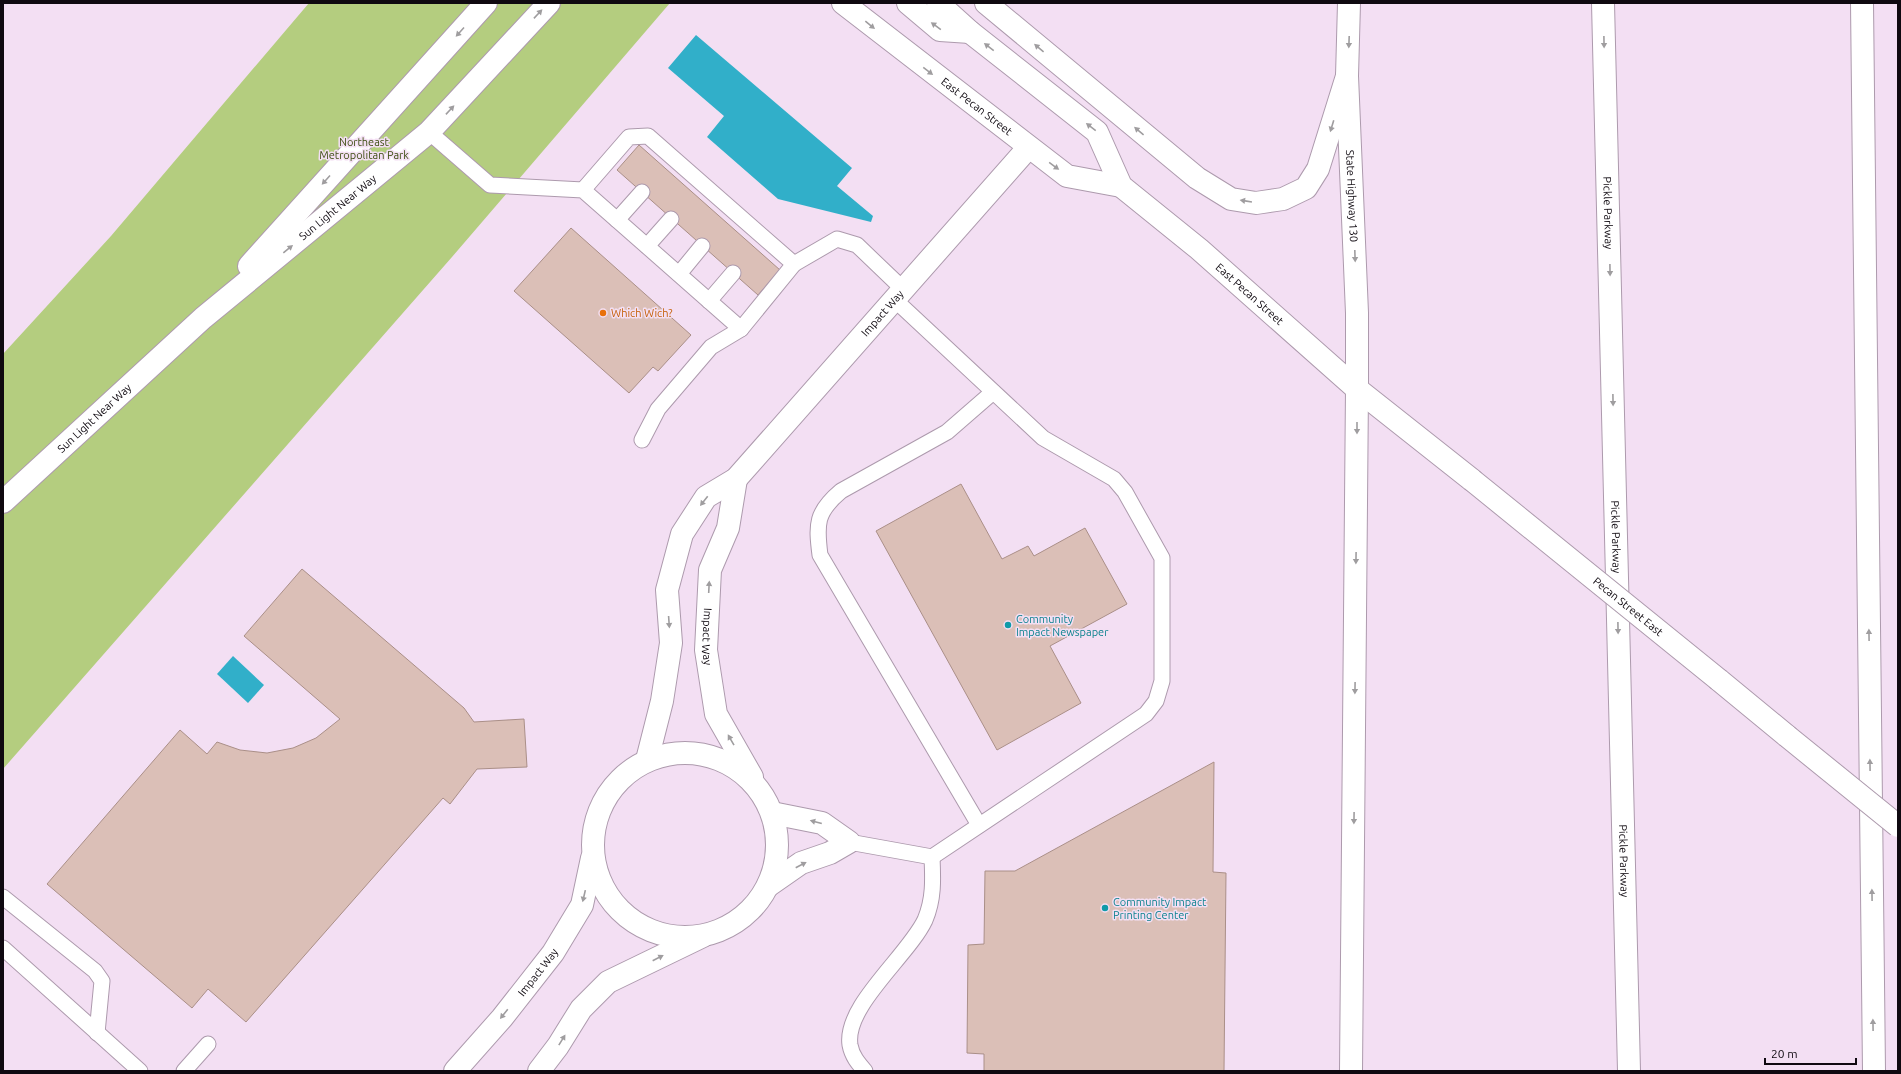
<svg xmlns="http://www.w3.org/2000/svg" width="1901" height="1074" font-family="Ubuntu,sans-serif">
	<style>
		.green { fill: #b4cd7f }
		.water { fill: #31afc9 }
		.building { fill: #dbbfb7; stroke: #aa8f88 }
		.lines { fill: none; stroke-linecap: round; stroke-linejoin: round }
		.lane-casing { stroke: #ad9aad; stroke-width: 17 }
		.street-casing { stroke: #ad9aad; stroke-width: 24 }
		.secondary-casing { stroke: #ad9aad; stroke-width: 24 }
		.highway-casing { stroke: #ad9aad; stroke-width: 24 }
		.lane { stroke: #fff; stroke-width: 15 }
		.street { stroke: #fff; stroke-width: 22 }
		.secondary { stroke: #fff; stroke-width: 22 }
		.highway { stroke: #fff; stroke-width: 22 }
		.secondary-bridge-casing { stroke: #ad9aad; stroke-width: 24; stroke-linecap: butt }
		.secondary-bridge { stroke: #fff; stroke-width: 22 }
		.oneway { fill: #9f9d9f }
		.food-dot { fill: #e8710a; stroke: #f3dff3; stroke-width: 1.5 }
		.culture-dot { fill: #0f9aa8; stroke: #f3dff3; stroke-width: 1.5 }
		.labels { text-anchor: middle; stroke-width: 3; stroke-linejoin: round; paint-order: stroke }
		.street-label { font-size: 11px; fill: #0f0910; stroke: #f3dff3 }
		.park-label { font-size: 11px; fill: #405015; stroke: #f3dff3 }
		.food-label { font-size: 11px; fill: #c56008; stroke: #f3dff3; text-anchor: start }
		.culture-label { font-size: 11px; fill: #0d838f; stroke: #f3dff3; text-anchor: start }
	</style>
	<rect width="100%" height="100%" fill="#f3dff3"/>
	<!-- green -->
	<polygon class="green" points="309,3 670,3 452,257 3,769 3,354 111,236"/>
	<!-- water -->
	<g class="water">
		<polygon points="696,35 852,168 837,186 873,216 871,222 778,199 707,137 724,116 668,68"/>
		<polygon points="233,656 264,685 248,703 217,674"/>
	</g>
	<!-- building -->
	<g class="building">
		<polygon points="639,145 780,270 758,295 617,170"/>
		<polygon points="571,228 691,335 658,371 653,367 629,393 514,291"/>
		<polygon points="961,484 1002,559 1028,546 1034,556 1085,528 1127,604 1050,646 1081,703 997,750 876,531"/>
		<polygon points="302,569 464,708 474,722 524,719 527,767 477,769 450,804 443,798 246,1022 208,989 192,1008 47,884 180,730 207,754 217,742 240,750 267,753 293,748 316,738 340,719 244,636"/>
		<polygon points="1214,762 1213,872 1226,873 1224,1071 984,1071 984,1054 967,1053 968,945 984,944 985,871 1015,871"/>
	</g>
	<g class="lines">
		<!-- lane casing -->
		<g class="lane-casing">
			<g id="lane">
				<polyline points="429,132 490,185 583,190 741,329 711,347 658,409 642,440"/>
				<polyline points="583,190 629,137 648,136 794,264 741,329"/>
				<polyline points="617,220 642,192"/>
				<polyline points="647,246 671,219"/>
				<polyline points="794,264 837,239 857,245 904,290"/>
				<polyline points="679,274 702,246"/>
				<polyline points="709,301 733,273"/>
				<path d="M979 825 820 555C816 524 816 512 841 491L947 432 993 392"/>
				<polyline points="849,842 932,857 1146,714 1156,701 1162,681 1162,558 1125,492 1114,479 1043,438 895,300"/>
				<polyline points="3,897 95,971 102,981 97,1033"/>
				<polyline points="3,948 140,1071"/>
				<polyline points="184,1071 208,1044"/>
				<path d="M865 1071C858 1063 852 1056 850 1045 844 1006 908 956 925 920 934 899 933 879 932 857"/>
			</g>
		</g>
		<!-- street casing -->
		<g class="street-casing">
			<g id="street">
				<polyline points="249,266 486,3"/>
				<path id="s1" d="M736 479 728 528 710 570 706 650 716 714 752 777"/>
				<path id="s2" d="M3 502 203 318 429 132 549 3"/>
				<circle cx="685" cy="845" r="92"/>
				<path id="s3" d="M647 760 662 701 671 643 667 590 682 534 706 497 736 479 1028 148"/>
				<polyline points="768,886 801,863 830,853 849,842 822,823 772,813"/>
				<path id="s4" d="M455 1071 502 1018 553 953 582 905 592 858"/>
				<polyline points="539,1071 558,1046 581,1009 608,982 703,936"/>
			</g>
		</g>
		<!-- secondary casing -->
		<g class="secondary-casing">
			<g id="secondary">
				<path id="s5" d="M843 3 1067 176 1121 186"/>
				<polyline points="908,3 940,30 970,32"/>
				<path id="s6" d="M938 3 970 32 1097 132 1121 186 1199 249 1357 389 1472 480"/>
				<polyline points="986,3 1197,178 1231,199 1256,203 1283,199 1306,188 1318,169 1347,76"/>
				<path id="s7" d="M1349 3 1347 76 1357 313V389"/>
				<polyline points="1719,680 1787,736"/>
			</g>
		</g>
		<!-- highway casing -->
		<g class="highway-casing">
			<g id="highway">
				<path id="s8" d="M1603 3 1629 1071"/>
				<polyline points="1862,3 1874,1071"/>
				<polyline points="1351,1071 1357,389"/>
			</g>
		</g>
		<!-- lane -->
		<use href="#lane" class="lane"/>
		<!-- street -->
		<use href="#street" class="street"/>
		<!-- secondary -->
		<use href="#secondary" class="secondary"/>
		<!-- highway -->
		<use href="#highway" class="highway"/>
		<!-- secondary-bridge casing -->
		<g class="secondary-bridge-casing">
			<g id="secondary-bridge">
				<path id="s9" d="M1472 480 1719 680"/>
				<polyline points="1787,736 1898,826"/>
			</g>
		</g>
		<!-- secondary-bridge -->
		<use href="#secondary-bridge" class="secondary-bridge"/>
	</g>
	<!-- one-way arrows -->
	<defs><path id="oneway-solid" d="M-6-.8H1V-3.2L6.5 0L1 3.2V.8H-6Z"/></defs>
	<g class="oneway">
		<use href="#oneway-solid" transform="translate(538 14) rotate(-47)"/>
		<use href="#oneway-solid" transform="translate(870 25) rotate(39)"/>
		<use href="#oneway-solid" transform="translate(936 26) rotate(-144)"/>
		<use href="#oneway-solid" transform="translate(460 32) rotate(132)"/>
		<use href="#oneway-solid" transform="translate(1349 42) rotate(92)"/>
		<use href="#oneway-solid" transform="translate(1604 42) rotate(89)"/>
		<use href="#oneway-solid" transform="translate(989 47) rotate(-142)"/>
		<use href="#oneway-solid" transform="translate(1039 48) rotate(-140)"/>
		<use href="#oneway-solid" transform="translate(928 71) rotate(38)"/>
		<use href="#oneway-solid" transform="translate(450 110) rotate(-47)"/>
		<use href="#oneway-solid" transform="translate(1332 126) rotate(107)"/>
		<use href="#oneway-solid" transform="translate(1091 127) rotate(-142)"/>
		<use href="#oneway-solid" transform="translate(1139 131) rotate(-140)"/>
		<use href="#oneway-solid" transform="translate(1054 166) rotate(36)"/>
		<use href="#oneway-solid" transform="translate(326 180) rotate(132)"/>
		<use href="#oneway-solid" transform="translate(1246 201) rotate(-171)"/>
		<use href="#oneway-solid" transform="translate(288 249) rotate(-39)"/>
		<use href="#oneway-solid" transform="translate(1355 256) rotate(88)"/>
		<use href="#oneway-solid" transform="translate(1610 270) rotate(89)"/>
		<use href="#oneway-solid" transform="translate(1613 400) rotate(89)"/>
		<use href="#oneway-solid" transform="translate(1357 428) rotate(90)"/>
		<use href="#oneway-solid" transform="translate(704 501) rotate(128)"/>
		<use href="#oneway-solid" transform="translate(1356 558) rotate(91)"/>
		<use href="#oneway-solid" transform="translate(709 587) rotate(-87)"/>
		<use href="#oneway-solid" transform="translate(669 622) rotate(86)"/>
		<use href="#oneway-solid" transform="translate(1618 628) rotate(89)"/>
		<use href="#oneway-solid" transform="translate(1869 635) rotate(-91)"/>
		<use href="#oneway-solid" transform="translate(1355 688) rotate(91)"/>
		<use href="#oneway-solid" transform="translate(731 740) rotate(-120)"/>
		<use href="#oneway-solid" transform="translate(1870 765) rotate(-91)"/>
		<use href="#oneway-solid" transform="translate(1354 818) rotate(91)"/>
		<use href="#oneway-solid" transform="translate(816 822) rotate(-165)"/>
		<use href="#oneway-solid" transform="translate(801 865) rotate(-28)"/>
		<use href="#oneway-solid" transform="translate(1872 895) rotate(-91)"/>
		<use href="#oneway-solid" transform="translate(584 896) rotate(103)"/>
		<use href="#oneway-solid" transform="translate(658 958) rotate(-27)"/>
		<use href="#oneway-solid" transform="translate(504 1014) rotate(129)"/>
		<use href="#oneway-solid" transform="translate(1873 1025) rotate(-91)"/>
		<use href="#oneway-solid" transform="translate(562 1040) rotate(-58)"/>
	</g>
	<!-- markers -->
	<circle class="food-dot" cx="603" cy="313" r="4"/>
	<g class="culture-dot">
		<circle cx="1008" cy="625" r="4"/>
		<circle cx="1105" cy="908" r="4"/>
	</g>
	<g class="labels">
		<!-- street labels -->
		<g class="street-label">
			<text dy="4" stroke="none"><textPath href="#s5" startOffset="169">East Pecan Street</textPath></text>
			<text dy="4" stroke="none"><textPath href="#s7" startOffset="193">State Highway 130</textPath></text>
			<text dy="4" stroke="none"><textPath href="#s2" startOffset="446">Sun Light Near Way</textPath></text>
			<text dy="4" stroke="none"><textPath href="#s8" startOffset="210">Pickle Parkway</textPath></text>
			<text dy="4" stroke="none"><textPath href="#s6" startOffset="432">East Pecan Street</textPath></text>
			<text dy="4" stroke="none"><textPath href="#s3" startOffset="531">Impact Way</textPath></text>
			<text dy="4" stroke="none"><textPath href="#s2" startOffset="124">Sun Light Near Way</textPath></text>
			<text dy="4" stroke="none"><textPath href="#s8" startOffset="534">Pickle Parkway</textPath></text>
			<text dy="4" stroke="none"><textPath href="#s9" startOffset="201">Pecan Street East</textPath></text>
			<text dy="4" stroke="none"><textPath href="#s1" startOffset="162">Impact Way</textPath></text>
			<text dy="4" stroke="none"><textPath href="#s8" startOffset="858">Pickle Parkway</textPath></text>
			<text dy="4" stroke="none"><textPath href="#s4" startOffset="129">Impact Way</textPath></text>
		</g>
		<!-- park labels -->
		<g class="park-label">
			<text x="364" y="146">Northeast<tspan x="364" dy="13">Metropolitan Park</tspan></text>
		</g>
		<!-- food labels -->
		<g class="food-label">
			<text x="611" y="317">Which Wich?</text>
		</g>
		<!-- culture labels -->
		<g class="culture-label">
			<text x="1016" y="623">Community<tspan x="1016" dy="13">Impact Newspaper</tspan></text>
			<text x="1113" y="906">Community Impact<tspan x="1113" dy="13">Printing Center</tspan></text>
		</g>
	</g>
	<!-- border -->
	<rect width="1901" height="1074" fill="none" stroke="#0f0910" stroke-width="8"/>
	<!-- scale -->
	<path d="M1765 1058v6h91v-6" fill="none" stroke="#0f0910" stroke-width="2"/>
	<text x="1771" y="1058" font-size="12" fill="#0f0910" stroke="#f3dff3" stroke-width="3" paint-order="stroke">20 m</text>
</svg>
